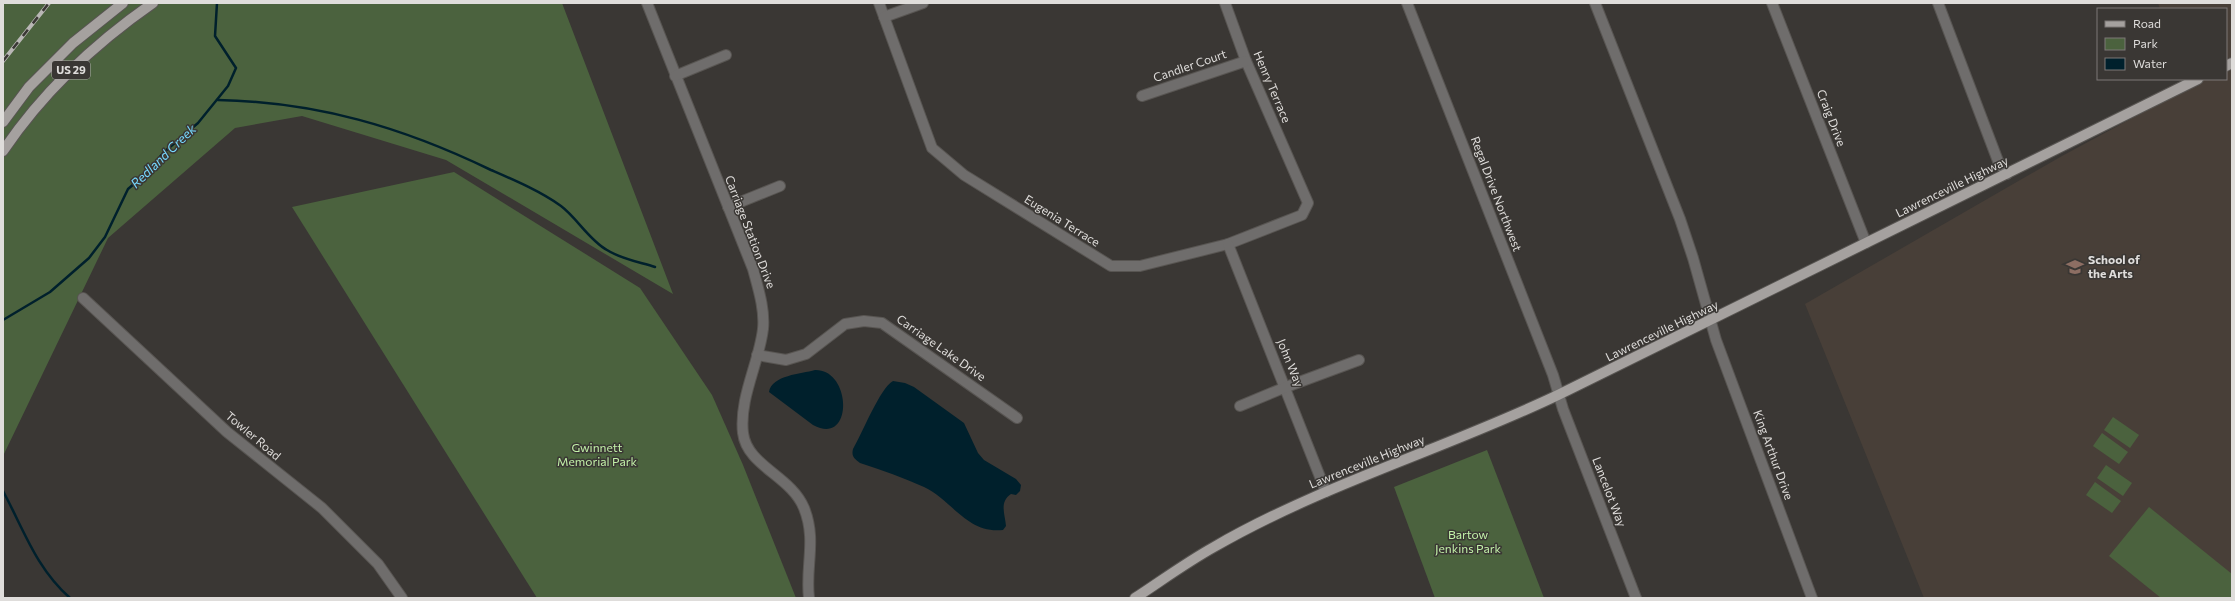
<svg xmlns="http://www.w3.org/2000/svg" width="2235" height="601" font-family="Commissioner,sans-serif">
	<style>
		.built { fill: #483f38 }
		.green { fill: #4b623e }
		.water { fill: #00202c }
		.lines { fill: none; stroke-linecap: round; stroke-linejoin: round }
		.stream { stroke: #00202c; stroke-width: 2.5 }
		.minor-casing { stroke: #585552; stroke-width: 12 }
		.major-casing { stroke: #585552; stroke-width: 12 }
		.minor { stroke: #6f6d6c; stroke-width: 10 }
		.major { stroke: #a5a19f; stroke-width: 10 }
		.rail-casing { stroke: #b9b7b5; stroke-width: 4 }
		.rail { stroke: #3a3734; stroke-width: 2.5; stroke-dasharray: 8; stroke-linecap: butt }
		.labels { text-anchor: middle; stroke-width: 3; stroke-linejoin: round; paint-order: stroke }
		.shield { fill: #3a3734; stroke: #aeaba9; stroke-width: 1 }
		.shield-label { font-size: 11px; font-weight: bold; fill: #dfdddb }
		.street-label { font-size: 12px; fill: #dfdddb; stroke: #3a3734 }
		.poi-label { font-size: 12px; font-weight: bold; fill: #dfdddb; stroke: #3a3734; text-anchor: start }
		.park-label { font-size: 12px; fill: #c3f2a9; stroke: #3a3734 }
		.water-label { font-size: 13px; font-style: italic; fill: #76d9fe; stroke: #3a3734 }
	</style>
	<rect width="100%" height="100%" fill="#3a3734"/>
	<!-- built -->
	<polygon class="built" points="2158,3 2232,3 2232,598 1924,598 1805,304 2062,156 2190,87 2188,79 2226,79 2226,9 2160,9"/>
	<!-- green -->
	<g class="green">
		<polygon points="3,3 562,3 673,294 446,160 302,116 235,128 108,238 3,456"/>
		<polygon points="454,172 640,288 712,395 743,465 796,598 537,598 292,207"/>
		<polygon points="2113,417 2139,435 2130,448 2104,430"/>
		<polygon points="2102,433 2128,452 2119,464 2093,446"/>
		<polygon points="1487,450 1544,598 1435,598 1394,487"/>
		<polygon points="2106,465 2132,483 2123,496 2097,478"/>
		<polygon points="2095,482 2121,501 2112,513 2086,495"/>
		<polygon points="2149,507 2232,574 2232,598 2161,598 2109,556"/>
	</g>
	<!-- water -->
	<g class="water">
		<path d="M815 370C852 369 854 447 813 425L769 392C772 375 801 374 815 370Z"/>
		<path d="M893 381 905 383 914 387 964 423 978 453 984 460 1016 479 1021 485 1020 491 1016 495 1011 494C999 502 1005 514 1006 526L1003 530C967 534 953 501 924 487 904 478 882 470 860 463 855 459 851 457 853 449 862 434 880 388 893 381Z"/>
	</g>
	<g class="lines">
		<!-- stream -->
		<g class="stream">
			<path d="M218 100C317 102 402 127 491 170 514 180 540 191 561 206 577 218 589 240 607 250 621 259 639 262 655 267"/>
			<polyline points="3,320 50,292 89,258 105,237 128,189 148,172 163,153 198,123 228,86 236,68 215,36 217,3"/>
			<path d="M3 491C24 530 36 568 70 598"/>
		</g>
		<!-- minor casing -->
		<g class="minor-casing">
			<g id="minor">
				<path d="M647 3 753 269C758 288 765 309 763 329 759 363 739 398 743 433 747 466 791 476 804 508 817 540 805 567 809 598"/>
				<polyline points="879,3 932,148 964,175 1111,266 1140,266 1228,244 1302,215 1308,203 1246,61 1225,3"/>
				<polyline points="1407,3 1553,375 1563,409 1636,598"/>
				<polyline points="1595,3 1680,219 1693,258 1716,340 1812,598"/>
				<polyline points="1772,3 1866,243"/>
				<polyline points="1938,3 1998,161 2007,174"/>
				<polyline points="884,17 923,3"/>
				<polyline points="675,76 726,55"/>
				<polyline points="1142,96 1246,61"/>
				<polyline points="728,207 780,186"/>
				<polyline points="1228,244 1326,492"/>
				<polyline points="83,298 227,432 322,508 378,564 402,598"/>
				<polyline points="757,355 786,360 806,354 845,324 864,321 882,323 1017,418"/>
				<polyline points="1240,406 1286,387 1359,360"/>
			</g>
		</g>
		<!-- major casing -->
		<g class="major-casing">
			<g id="major">
				<polyline points="2226,66 2232,63"/>
				<polyline points="3,122 29,87 73,43 123,3"/>
				<path d="M3 151C43 92 94 44 153 3"/>
				<path d="M1135 598C1161 581 1187 562 1214 547 1323 484 1445 449 1558 395L2198 79"/>
			</g>
		</g>
		<!-- minor -->
		<use href="#minor" class="minor"/>
		<!-- major -->
		<use href="#major" class="major"/>
		<!-- rail casing -->
		<g class="rail-casing">
			<polyline id="rail" points="3,61 49,3"/>
		</g>
		<!-- rail -->
		<use href="#rail" class="rail"/>
	</g>
	<!-- icons -->
	<defs>
		<g id="school-bare" transform="scale(1.38)"><path d="M0-5L7-2L0 1L-7-2ZM-4 1L0 2.5L4 1V4Q0 6-4 4Z" fill="#8d6e63" stroke="#3a3734" stroke-width="2.5" paint-order="stroke"/></g>
	</defs>
	<g fill-rule="evenodd">
		<use href="#school-bare" x="2075" y="267"/>
	</g>
	<g class="labels">
		<!-- shield labels -->
		<rect class="shield" x="52" y="61" width="38" height="18" rx="3"/>
		<g class="shield-label">
			<text x="71" y="74">US 29</text>
		</g>
		<!-- street labels -->
		<g class="street-label">
			<text transform="translate(1190 66) rotate(-19)" y="4">Candler Court</text>
			<text transform="translate(1272 87) rotate(67)" y="4">Henry Terrace</text>
			<text transform="translate(1831 118) rotate(69)" y="4">Craig Drive</text>
			<text transform="translate(1952 187) rotate(-26)" y="4">Lawrenceville Highway</text>
			<text transform="translate(1496 194) rotate(69)" y="4">Regal Drive Northwest</text>
			<text transform="translate(1062 221) rotate(32)" y="4">Eugenia Terrace</text>
			<text transform="translate(750 232) rotate(69)" y="4">Carriage Station Drive</text>
			<text transform="translate(1662 331) rotate(-26)" y="4">Lawrenceville Highway</text>
			<text transform="translate(941 348) rotate(35)" y="4">Carriage Lake Drive</text>
			<text transform="translate(1290 363) rotate(68)" y="4">John Way</text>
			<text transform="translate(253 436) rotate(40)" y="4">Towler Road</text>
			<text transform="translate(1773 455) rotate(70)" y="4">King Arthur Drive</text>
			<text transform="translate(1367 462) rotate(-22)" y="4">Lawrenceville Highway</text>
			<text transform="translate(1609 492) rotate(69)" y="4">Lancelot Way</text>
		</g>
		<!-- poi labels -->
		<g class="poi-label">
			<text x="2088" y="264">School of<tspan x="2088" dy="14">the Arts</tspan></text>
		</g>
		<!-- park labels -->
		<g class="park-label">
			<text x="597" y="452">Gwinnett<tspan x="597" dy="14">Memorial Park</tspan></text>
			<text x="1468" y="539">Bartow<tspan x="1468" dy="14">Jenkins Park</tspan></text>
		</g>
		<!-- water labels -->
		<g class="water-label">
			<text transform="translate(163 156) rotate(-44)" y="5">Redland Creek</text>
		</g>
	</g>
	<!-- border -->
	<rect width="2235" height="601" fill="none" stroke="#dfdddb" stroke-width="8"/>
	<!-- legend -->
	<rect x="2097" y="8" width="130" height="72" fill="#3a3734" stroke="#7c7977"/>
	<rect x="2105" y="21" width="20" height="6" fill="#a5a19f" stroke="#7c7977"/>
	<text x="2133" y="28" font-size="12" fill="#dfdddb">Road</text>
	<rect x="2105" y="38" width="20" height="12" fill="#4b623e" stroke="#7c7977"/>
	<text x="2133" y="48" font-size="12" fill="#dfdddb">Park</text>
	<rect x="2105" y="58" width="20" height="12" fill="#00202c" stroke="#7c7977"/>
	<text x="2133" y="68" font-size="12" fill="#dfdddb">Water</text>
</svg>
